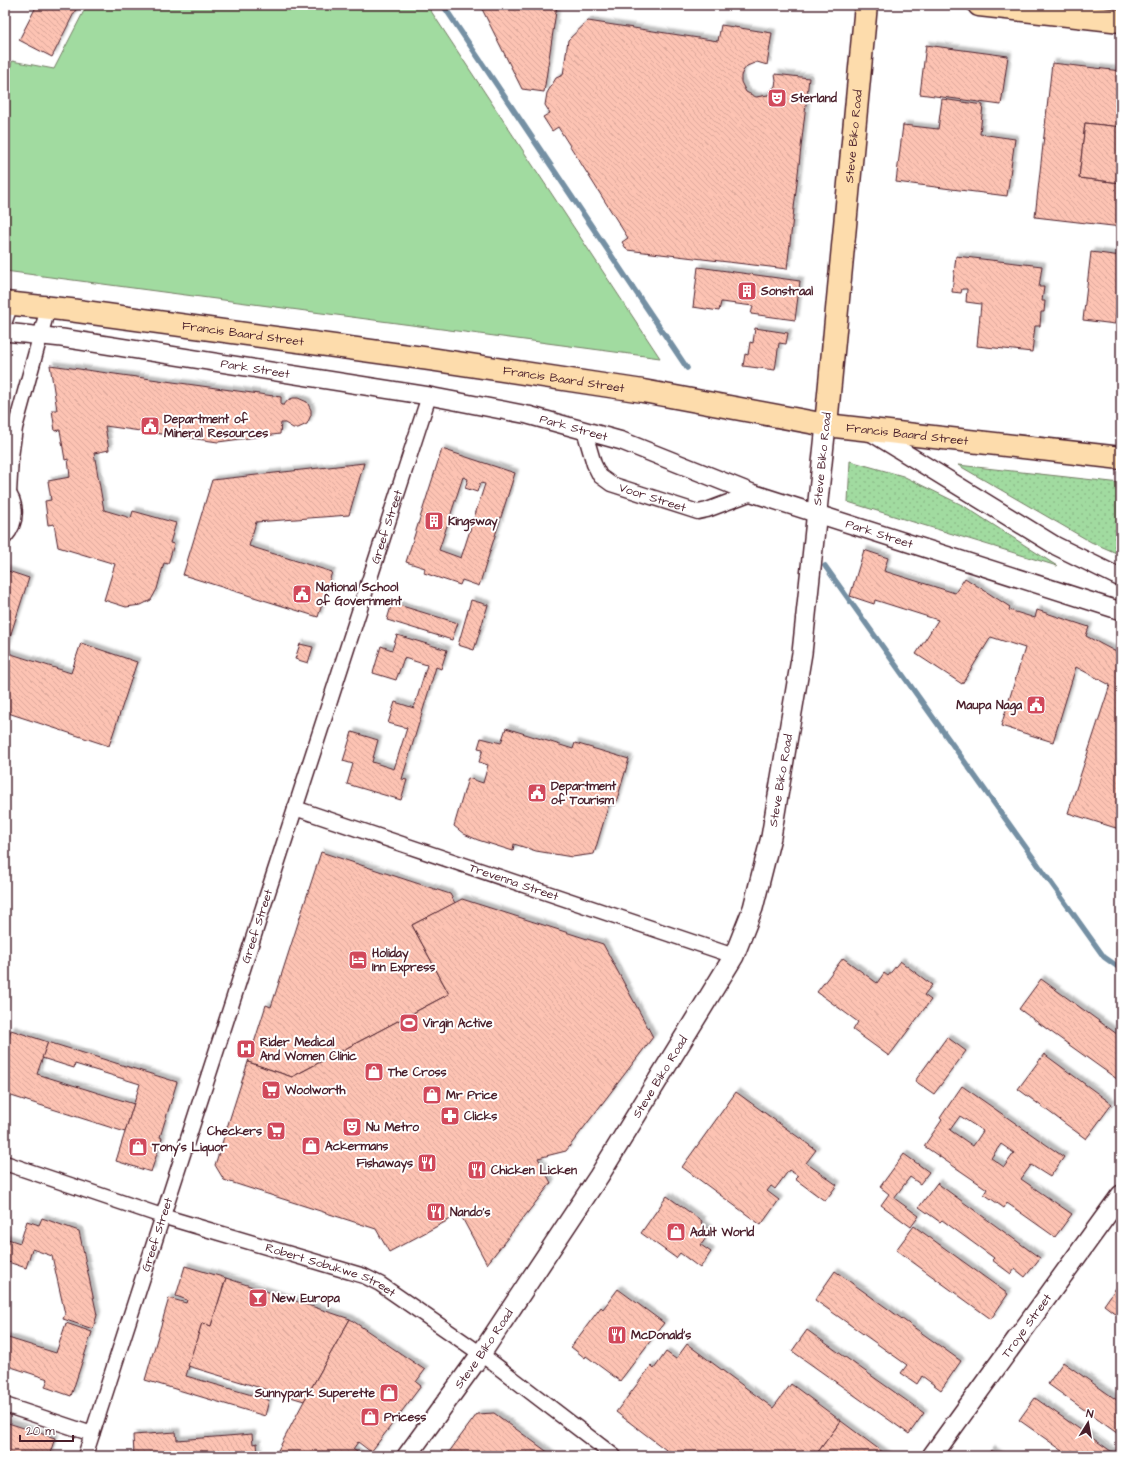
<svg xmlns="http://www.w3.org/2000/svg" width="1126" height="1461" font-family="'Architects Daughter',sans-serif">
	<style>
		.green { fill: #a1dba0; stroke: #767d66 }
		.park { fill: url(#park-dots); stroke: #767d66 }
		.lines { fill: none; stroke-linecap: round; stroke-linejoin: round }
		.stream { stroke: #7590a4; stroke-width: 5.5 }
		.building { fill: url(#building-back-hatch); stroke: #4a1f2b; fill-rule: evenodd; filter: url(#shadow) }
		.minor-casing { stroke: #4a1f2b; stroke-width: 17 }
		.tertiary-casing { stroke: #4a1f2b; stroke-width: 20 }
		.secondary-casing { stroke: #4a1f2b; stroke-width: 22 }
		.primary-casing { stroke: #4a1f2b; stroke-width: 25 }
		.minor { stroke: #fff; stroke-width: 14 }
		.tertiary { stroke: #fff; stroke-width: 17 }
		.secondary { stroke: #fff; stroke-width: 19 }
		.primary { stroke: #fddcac; stroke-width: 22 }
		.labels { text-anchor: middle; stroke-width: 4; stroke-linejoin: round; paint-order: stroke }
		.poi-label { font-size: 12px; font-weight: bold; fill: #4a1f2b; stroke: #fff; text-anchor: start }
		.street-label { font-size: 12px; fill: #4a1f2b; stroke: #fff }
	</style>
	<defs>
		<pattern id="park-dots" width="8" height="8" patternUnits="userSpaceOnUse"><rect width="8" height="8" fill="#a1dba0"/><path d="M2 2h.1M6 6h.1" fill="none" stroke="#8cbc8a" stroke-width="1.8" stroke-linecap="round"/></pattern>
		<pattern id="building-back-hatch" width="6" height="6" patternUnits="userSpaceOnUse"><rect width="6" height="6" fill="#fdc3b3"/><path d="M-1 5l2 2M0 0l6 6M5-1l2 2" fill="none" stroke="#daa79a"/></pattern>
		<filter id="shadow"><feDropShadow dx="3.5" dy="-3.5" stdDeviation="1" flood-color="#0004"/></filter>
	</defs>
	<rect width="100%" height="100%" fill="#fff"/>
	<filter id="ink" filterUnits="userSpaceOnUse"><feTurbulence type="fractalNoise" baseFrequency=".025" numOctaves="2"/><feDisplacementMap in="SourceGraphic" scale="8" xChannelSelector="R" yChannelSelector="G"/><feConvolveMatrix kernelMatrix="1 2 1 2 8 2 1 2 1" color-interpolation-filters="sRGB"/></filter>
	<g filter="url(#ink)">
		<!-- green -->
		<polygon class="green" points="87,5 427,5 660,358 5,271 5,90 7,90 12,61 54,69"/>
		<!-- park -->
		<g class="park">
			<polygon points="850,461 903,476 964,506 1057,566 848,502"/>
			<polygon points="958,465 1121,483 1121,555 1091,542"/>
		</g>
		<g class="lines">
			<!-- stream -->
			<g class="stream">
				<polyline points="443,5 687,368"/>
				<polyline points="825,566 1104,957 1121,969"/>
			</g>
		</g>
		<!-- building -->
		<g class="building">
			<polygon points="37,5 78,5 52,57 19,40"/>
			<polygon points="480,5 557,5 544,92 522,89"/>
			<polygon points="588,21 718,41 721,25 772,33 767,65 757,62 747,66 743,71 741,76 741,82 746,92 756,97 768,95 775,86 776,80 775,74 809,78 787,269 627,250 622,242 628,238 558,127 552,131 543,117 550,113 545,105 547,93 556,78 563,75 568,40"/>
			<polygon points="926,45 1008,56 1001,105 920,94"/>
			<polygon points="1052,63 1121,71 1121,127 1085,123 1079,178 1121,183 1121,227 1035,217"/>
			<polygon points="942,99 983,105 980,134 1015,139 1007,196 896,182 903,125 938,129"/>
			<polygon points="1085,123 1121,127 1121,183 1079,178"/>
			<polygon points="1091,252 1121,256 1121,295 1118,294 1115,324 1083,320"/>
			<polygon points="956,256 1042,266 1039,287 1044,287 1042,301 1045,301 1044,312 1041,312 1040,326 1035,326 1032,352 977,346 981,304 966,302 967,289 962,289 961,293 952,292"/>
			<polygon points="698,267 800,281 795,320 751,314 753,306 721,302 719,311 693,307"/>
			<polygon points="755,328 788,333 786,344 779,343 775,370 743,366 745,354 748,355 750,342 753,343"/>
			<polygon points="50,365 281,397 281,405 284,405 288,400 293,398 298,398 307,402 311,410 311,415 307,424 298,428 293,428 285,423 281,423 280,434 218,442 105,426 109,450 94,453 104,510 131,518 133,511 176,523 170,543 174,544 168,564 164,563 157,589 151,600 141,605 126,607 104,600 115,564 58,547 54,524 48,525 45,501 51,500 48,481 70,477 68,459 65,460 60,430 55,431 52,410 57,410"/>
			<path d="M442 449 515 473 479 586 462 580 460 585 424 573 425 568 406 562ZM463 477 468 479 465 488 477 492 480 483 485 484 461 558 439 550Z"/>
			<polygon points="364,463 349,515 256,522 249,546 332,572 318,617 183,575 212,480"/>
			<polygon points="864,550 888,558 884,571 955,593 965,578 1010,607 1009,610 1035,618 1037,610 1089,627 1086,636 1120,654 1121,651 1121,823 1119,829 1068,813 1110,685 1076,667 1053,742 1001,726 1025,648 991,637 962,684 916,654 938,620 875,600 874,604 850,596"/>
			<polygon points="5,570 29,578 5,652 71,673 81,643 137,662 109,746 5,712"/>
			<polygon points="471,600 488,605 474,650 458,645"/>
			<polygon points="392,603 458,623 452,640 387,620"/>
			<polygon points="397,635 447,650 441,669 436,667 402,779 407,780 401,800 347,784 353,764 343,761 352,732 378,740 372,762 394,769 407,728 388,723 395,702 414,708 427,665 404,658 396,680 373,673 381,646 392,650"/>
			<polygon points="300,644 313,647 308,663 295,659"/>
			<polygon points="506,728 573,749 575,743 629,759 615,806 609,804 594,854 572,857 536,851 514,844 513,851 478,840 464,834 454,826 468,778 483,783 488,765 479,762 483,749 478,748 481,738 501,743"/>
			<polygon points="321,852 450,894 455,903 412,925 449,994 292,1077 248,1062 266,1005 271,1007"/>
			<polygon points="462,899 603,944 653,1037 566,1151 538,1158 551,1183 487,1264 460,1214 389,1252 376,1229 224,1180 215,1165 248,1062 292,1077 449,994 412,925"/>
			<polygon points="843,958 877,983 884,973 888,976 900,961 932,985 924,995 931,1000 889,1056 853,1030 858,1022 817,992"/>
			<polygon points="1041,979 1121,1037 1121,1082 1019,1009"/>
			<polygon points="11,1030 48,1042 37,1074 134,1104 125,1132 5,1094 5,1049"/>
			<polygon points="947,1037 966,1051 934,1094 915,1081"/>
			<polygon points="48,1042 177,1082 160,1137 162,1138 151,1172 116,1161 140,1084 75,1064 74,1068 42,1058"/>
			<polygon points="1044,1054 1112,1104 1086,1139 1018,1089"/>
			<path d="M962 1086 1064 1157 1050 1177 1031 1165 1021 1179 1072 1214 1055 1237 1007 1203 1004 1208 984 1194 987 1189 924 1146 942 1120 940 1118ZM960 1116 983 1131 973 1146 950 1130ZM1001 1144 1014 1153 1004 1167 991 1158Z"/>
			<polygon points="736,1092 816,1150 806,1163 837,1185 825,1201 795,1179 798,1176 789,1170 775,1189 771,1186 767,1191 779,1200 761,1225 682,1167"/>
			<polygon points="904,1154 929,1172 920,1184 910,1177 894,1198 919,1216 911,1227 881,1205 889,1194 880,1187"/>
			<polygon points="937,1183 1040,1258 1025,1277 1015,1269 1011,1274 992,1260 994,1258 942,1220 940,1222 919,1207"/>
			<polygon points="667,1196 702,1221 701,1224 711,1231 701,1245 711,1252 700,1268 680,1253 676,1258 641,1233"/>
			<polygon points="42,1218 79,1231 97,1315 93,1329 63,1319 65,1314 52,1256 32,1249 26,1268 5,1261 5,1238 20,1243 27,1221 39,1225"/>
			<polygon points="914,1226 1008,1294 991,1319 896,1250"/>
			<polygon points="185,1266 226,1278 211,1326 202,1323 186,1376 269,1400 265,1416 145,1380 169,1298 186,1303 187,1300 176,1296"/>
			<polygon points="835,1271 961,1361 941,1390 922,1376 917,1384 901,1373 907,1365 815,1300"/>
			<polygon points="226,1278 350,1319 304,1401 188,1366 202,1323 211,1326"/>
			<polygon points="1121,1281 1121,1318 1104,1305"/>
			<polygon points="618,1289 664,1323 620,1381 586,1356 585,1358 571,1347 601,1307 603,1309"/>
			<polygon points="350,1319 425,1370 416,1382 421,1386 371,1452 358,1442 353,1449 362,1456 275,1456 304,1401"/>
			<polygon points="66,1323 92,1332 71,1396 45,1387 48,1379 5,1365 5,1337 56,1353"/>
			<polygon points="807,1330 924,1413 909,1434 792,1351"/>
			<polygon points="687,1344 773,1408 791,1384 841,1421 815,1456 674,1456 616,1412 651,1366 654,1369 666,1352 676,1359"/>
			<polygon points="1063,1362 1121,1403 1121,1436 1048,1384"/>
			<polygon points="1035,1398 1118,1456 1070,1456 1019,1420"/>
			<polygon points="494,1413 553,1456 446,1456 477,1414"/>
			<polygon points="841,1421 888,1456 815,1456"/>
			<polygon points="5,1422 55,1438 49,1456 15,1456 16,1455 5,1451"/>
			<polygon points="176,1432 177,1440 252,1434 253,1444 257,1443 258,1455 253,1456 134,1456 133,1435"/>
			<polygon points="991,1450 1000,1456 987,1456"/>
		</g>
		<g class="lines">
			<!-- minor casing -->
			<g class="minor-casing">
				<g id="minor">
					<polyline points="5,321 11,304"/>
					<path id="s1" d="M584 430 594 464 600 476 611 484 698 512 707 510 752 493"/>
					<path d="M5 488C18 503 18 522 5 537"/>
					<polyline points="9,493 11,457 15,428 48,308"/>
					<path id="s2" d="M295 808 734 956"/>
					<path id="s3" d="M5 1163 162 1216 364 1276 380 1284 481 1354 614 1456"/>
					<polyline points="5,1405 92,1434"/>
					<path id="s4" d="M85 1456 429 396"/>
				</g>
			</g>
			<!-- tertiary casing -->
			<g class="tertiary-casing">
				<g id="tertiary">
					<path id="s5" d="M5 332 62 338 429 396 528 415 622 441 752 493 1121 611"/>
					<polyline points="869,431 1056,546 1121,578"/>
				</g>
			</g>
			<!-- secondary casing -->
			<g class="secondary-casing">
				<g id="secondary">
					<path id="s6" d="M407 1456 481 1354 599 1176 734 956 753 908 771 837 802 653 826 425"/>
					<path id="s7" d="M932 1456 1121 1195"/>
				</g>
			</g>
			<!-- primary casing -->
			<g class="primary-casing">
				<g id="primary">
					<polyline points="979,5 1121,21"/>
					<path id="s8" d="M5 303 70 310 430 359 643 391 826 425 1121 458"/>
					<path id="s9" d="M826 425 866 5"/>
				</g>
			</g>
			<!-- minor -->
			<use href="#minor" class="minor"/>
			<!-- tertiary -->
			<use href="#tertiary" class="tertiary"/>
			<!-- secondary -->
			<use href="#secondary" class="secondary"/>
			<!-- primary -->
			<use href="#primary" class="primary"/>
		</g>
	</g>
	<!-- icons -->
	<defs>
		<g id="theatre-square" transform="scale(1)"><rect x="-9" y="-9" width="18" height="18" rx="4" fill="#d1495b" stroke="#fff"/><path d="M-5-5.5Q0-4 5-5.5V0Q5 5 0 6Q-5 5-5 0ZM-3.3-2.5H-1v1.5H-3.3ZM1-2.5H3.3v1.5H1ZM-2.8 1Q0 5.5 2.8 1Z" fill="#fff"/></g>
		<g id="building-square" transform="scale(1)"><rect x="-9" y="-9" width="18" height="18" rx="4" fill="#d1495b" stroke="#fff"/><path d="M-4-6H4V6H1V3H-1V6H-4ZM-2.5-4.3h1.7v1.8h-1.7ZM.8-4.3h1.7v1.8H.8ZM-2.5-1h1.7V.8h-1.7ZM.8-1h1.7V.8H.8Z" fill="#fff"/></g>
		<g id="civic-square" transform="scale(1)"><rect x="-9" y="-9" width="18" height="18" rx="4" fill="#d1495b" stroke="#fff"/><path d="M-.6-6.5H3V-4.5H.6V-3L4-1V1h2V6H-6V1h2V-1L-.6-3ZM-1.2 2.5V6h2.4V2.5Z" fill="#fff"/></g>
		<g id="hotel-square" transform="scale(1)"><rect x="-9" y="-9" width="18" height="18" rx="4" fill="#d1495b" stroke="#fff"/><path d="M-6-4.5h1.5V1H6V5H4.5V3h-9V5H-6ZM-4 0a1.8 1.8 0 1 1 3.6 0ZM.5 0V-2.5h3Q6-2.5 6 0Z" fill="#fff"/></g>
		<g id="stadium-square" transform="scale(1)"><rect x="-9" y="-9" width="18" height="18" rx="4" fill="#d1495b" stroke="#fff"/><path d="M0-5a6.5 5 0 1 0 0 10a6.5 5 0 1 0 0-10ZM-3.5-1.8h7v3.6h-7Z" fill="#fff"/></g>
		<g id="hospital-square" transform="scale(1)"><rect x="-9" y="-9" width="18" height="18" rx="4" fill="#d1495b" stroke="#fff"/><path d="M-5-5h3v3.5h4V-5h3V5h-3V1.5h-4V5h-3Z" fill="#fff"/></g>
		<g id="shop-square" transform="scale(1)"><rect x="-9" y="-9" width="18" height="18" rx="4" fill="#d1495b" stroke="#fff"/><path d="M-5-2.5h2.3a2.7 3.5 0 0 1 5.4 0H5L5.5 6h-11ZM-1.5-2.5h3a1.5 2.3 0 0 0-3 0Z" fill="#fff"/></g>
		<g id="supermarket-square" transform="scale(1)"><rect x="-9" y="-9" width="18" height="18" rx="4" fill="#d1495b" stroke="#fff"/><path d="M-6-5.5h2.5l.6 2H6L4.5 2H-2.5L-4.4-4H-6ZM-1.5 3.2a1.3 1.3 0 1 0 .1 0ZM3 3.2a1.3 1.3 0 1 0 .1 0Z" fill="#fff"/></g>
		<g id="pharmacy-square" transform="scale(1)"><rect x="-9" y="-9" width="18" height="18" rx="4" fill="#d1495b" stroke="#fff"/><path d="M-2-6h4v4h4v4h-4v4h-4v-4h-4v-4h4Z" fill="#fff"/></g>
		<g id="restaurant-square" transform="scale(1)"><rect x="-9" y="-9" width="18" height="18" rx="4" fill="#d1495b" stroke="#fff"/><path d="M-5-6h1v4h1v-4h1v4h1v-4h1v5L-1.5 .5V6h-2V.5L-5-1ZM5-6V6H3V1.5H1.5Q1.5-4 5-6Z" fill="#fff"/></g>
		<g id="bar-square" transform="scale(1)"><rect x="-9" y="-9" width="18" height="18" rx="4" fill="#d1495b" stroke="#fff"/><path d="M-6-5H6L.8 .8V4.5H3.5V6h-7V4.5H-.8V.8Z" fill="#fff"/></g>
	</defs>
	<g fill-rule="evenodd">
		<use href="#theatre-square" x="777" y="98"/>
		<use href="#building-square" x="747" y="291"/>
		<use href="#civic-square" x="150" y="426"/>
		<use href="#building-square" x="434" y="521"/>
		<use href="#civic-square" x="302" y="594"/>
		<use href="#civic-square" x="1036" y="705"/>
		<use href="#civic-square" x="537" y="793"/>
		<use href="#hotel-square" x="358" y="960"/>
		<use href="#stadium-square" x="409" y="1023"/>
		<use href="#hospital-square" x="246" y="1049"/>
		<use href="#shop-square" x="374" y="1072"/>
		<use href="#supermarket-square" x="271" y="1090"/>
		<use href="#shop-square" x="432" y="1095"/>
		<use href="#pharmacy-square" x="450" y="1116"/>
		<use href="#theatre-square" x="352" y="1127"/>
		<use href="#supermarket-square" x="276" y="1131"/>
		<use href="#shop-square" x="311" y="1146"/>
		<use href="#shop-square" x="138" y="1147"/>
		<use href="#restaurant-square" x="427" y="1163"/>
		<use href="#restaurant-square" x="477" y="1170"/>
		<use href="#restaurant-square" x="436" y="1212"/>
		<use href="#shop-square" x="676" y="1232"/>
		<use href="#bar-square" x="258" y="1298"/>
		<use href="#restaurant-square" x="617" y="1335"/>
		<use href="#shop-square" x="389" y="1393"/>
		<use href="#shop-square" x="370" y="1417"/>
	</g>
	<g class="labels">
		<!-- poi labels -->
		<g class="poi-label">
			<text x="791" y="102">Sterland</text>
			<text x="761" y="295">Sonstraal</text>
			<text x="164" y="423">Department of<tspan x="164" dy="14">Mineral Resources</tspan></text>
			<text x="448" y="525">Kingsway</text>
			<text x="316" y="591">National School<tspan x="316" dy="14">of Government</tspan></text>
			<text x="1022" y="709" text-anchor="end">Maupa Naga</text>
			<text x="551" y="790">Department<tspan x="551" dy="14">of Tourism</tspan></text>
			<text x="372" y="957">Holiday<tspan x="372" dy="14">Inn Express</tspan></text>
			<text x="423" y="1027">Virgin Active</text>
			<text x="260" y="1046">Rider Medical<tspan x="260" dy="14">And Women Clinic</tspan></text>
			<text x="388" y="1076">The Cross</text>
			<text x="285" y="1094">Woolworth</text>
			<text x="446" y="1099">Mr Price</text>
			<text x="464" y="1120">Clicks</text>
			<text x="366" y="1131">Nu Metro</text>
			<text x="262" y="1135" text-anchor="end">Checkers</text>
			<text x="325" y="1150">Ackermans</text>
			<text x="152" y="1151">Tony's Liquor</text>
			<text x="413" y="1167" text-anchor="end">Fishaways</text>
			<text x="491" y="1174">Chicken Licken</text>
			<text x="450" y="1216">Nando's</text>
			<text x="690" y="1236">Adult World</text>
			<text x="272" y="1302">New Europa</text>
			<text x="631" y="1339">McDonald's</text>
			<text x="375" y="1397" text-anchor="end">Sunnypark Superette</text>
			<text x="384" y="1421">Pricess</text>
		</g>
		<!-- street labels -->
		<g class="street-label">
			<text dy="4" stroke="none"><textPath href="#s9" startOffset="290">Steve Biko Road</textPath></text>
			<text dy="4" stroke="none"><textPath href="#s8" startOffset="240">Francis Baard Street</textPath></text>
			<text dy="4" stroke="none"><textPath href="#s5" startOffset="253">Park Street</textPath></text>
			<text dy="4" stroke="none"><textPath href="#s8" startOffset="564">Francis Baard Street</textPath></text>
			<text dy="4" stroke="none"><textPath href="#s5" startOffset="577">Park Street</textPath></text>
			<text dy="4" stroke="none"><textPath href="#s8" startOffset="912">Francis Baard Street</textPath></text>
			<text transform="translate(822 459) rotate(-84)" y="4">Steve Biko Road</text>
			<text dy="4" stroke="none"><textPath href="#s1" startOffset="106">Voor Street</textPath></text>
			<text dy="4" stroke="none"><textPath href="#s4" startOffset="977">Greef Street</textPath></text>
			<text dy="4" stroke="none"><textPath href="#s5" startOffset="901">Park Street</textPath></text>
			<text dy="4" stroke="none"><textPath href="#s6" startOffset="780">Steve Biko Road</textPath></text>
			<text dy="4" stroke="none"><textPath href="#s2" startOffset="231">Trevenna Street</textPath></text>
			<text dy="4" stroke="none"><textPath href="#s4" startOffset="557">Greef Street</textPath></text>
			<text dy="4" stroke="none"><textPath href="#s6" startOffset="456">Steve Biko Road</textPath></text>
			<text dy="4" stroke="none"><textPath href="#s4" startOffset="233">Greef Street</textPath></text>
			<text dy="4" stroke="none"><textPath href="#s3" startOffset="343">Robert Sobukwe Street</textPath></text>
			<text dy="4" stroke="none"><textPath href="#s7" startOffset="161">Troye Street</textPath></text>
			<text dy="4" stroke="none"><textPath href="#s6" startOffset="132">Steve Biko Road</textPath></text>
		</g>
	</g>
	<!-- margin -->
	<rect width="1126" height="1461" fill="none" stroke="#fff" stroke-width="20"/>
	<rect x="10" y="10" width="1106" height="1441" fill="none" stroke="#4a1f2b" stroke-width="1.5" filter="url(#ink)"/>
	<!-- north arrow -->
	<g transform="translate(1088 1423) rotate(11)" stroke="#ffffff" stroke-width="3" paint-order="stroke">
	<path d="M0-3L7 15L0 10L-7 15Z" fill="#4a1f2b"/>
	<text y="-6" font-size="11" font-weight="bold" text-anchor="middle" fill="#4a1f2b">N</text>
	</g>
	<!-- scale -->
	<path d="M20 1435v6h53v-6" fill="none" stroke="#4a1f2b" stroke-width="2"/>
	<text x="26" y="1435" font-size="12" fill="#4a1f2b" stroke="#ffffff" stroke-width="3" paint-order="stroke">20 m</text>
</svg>
